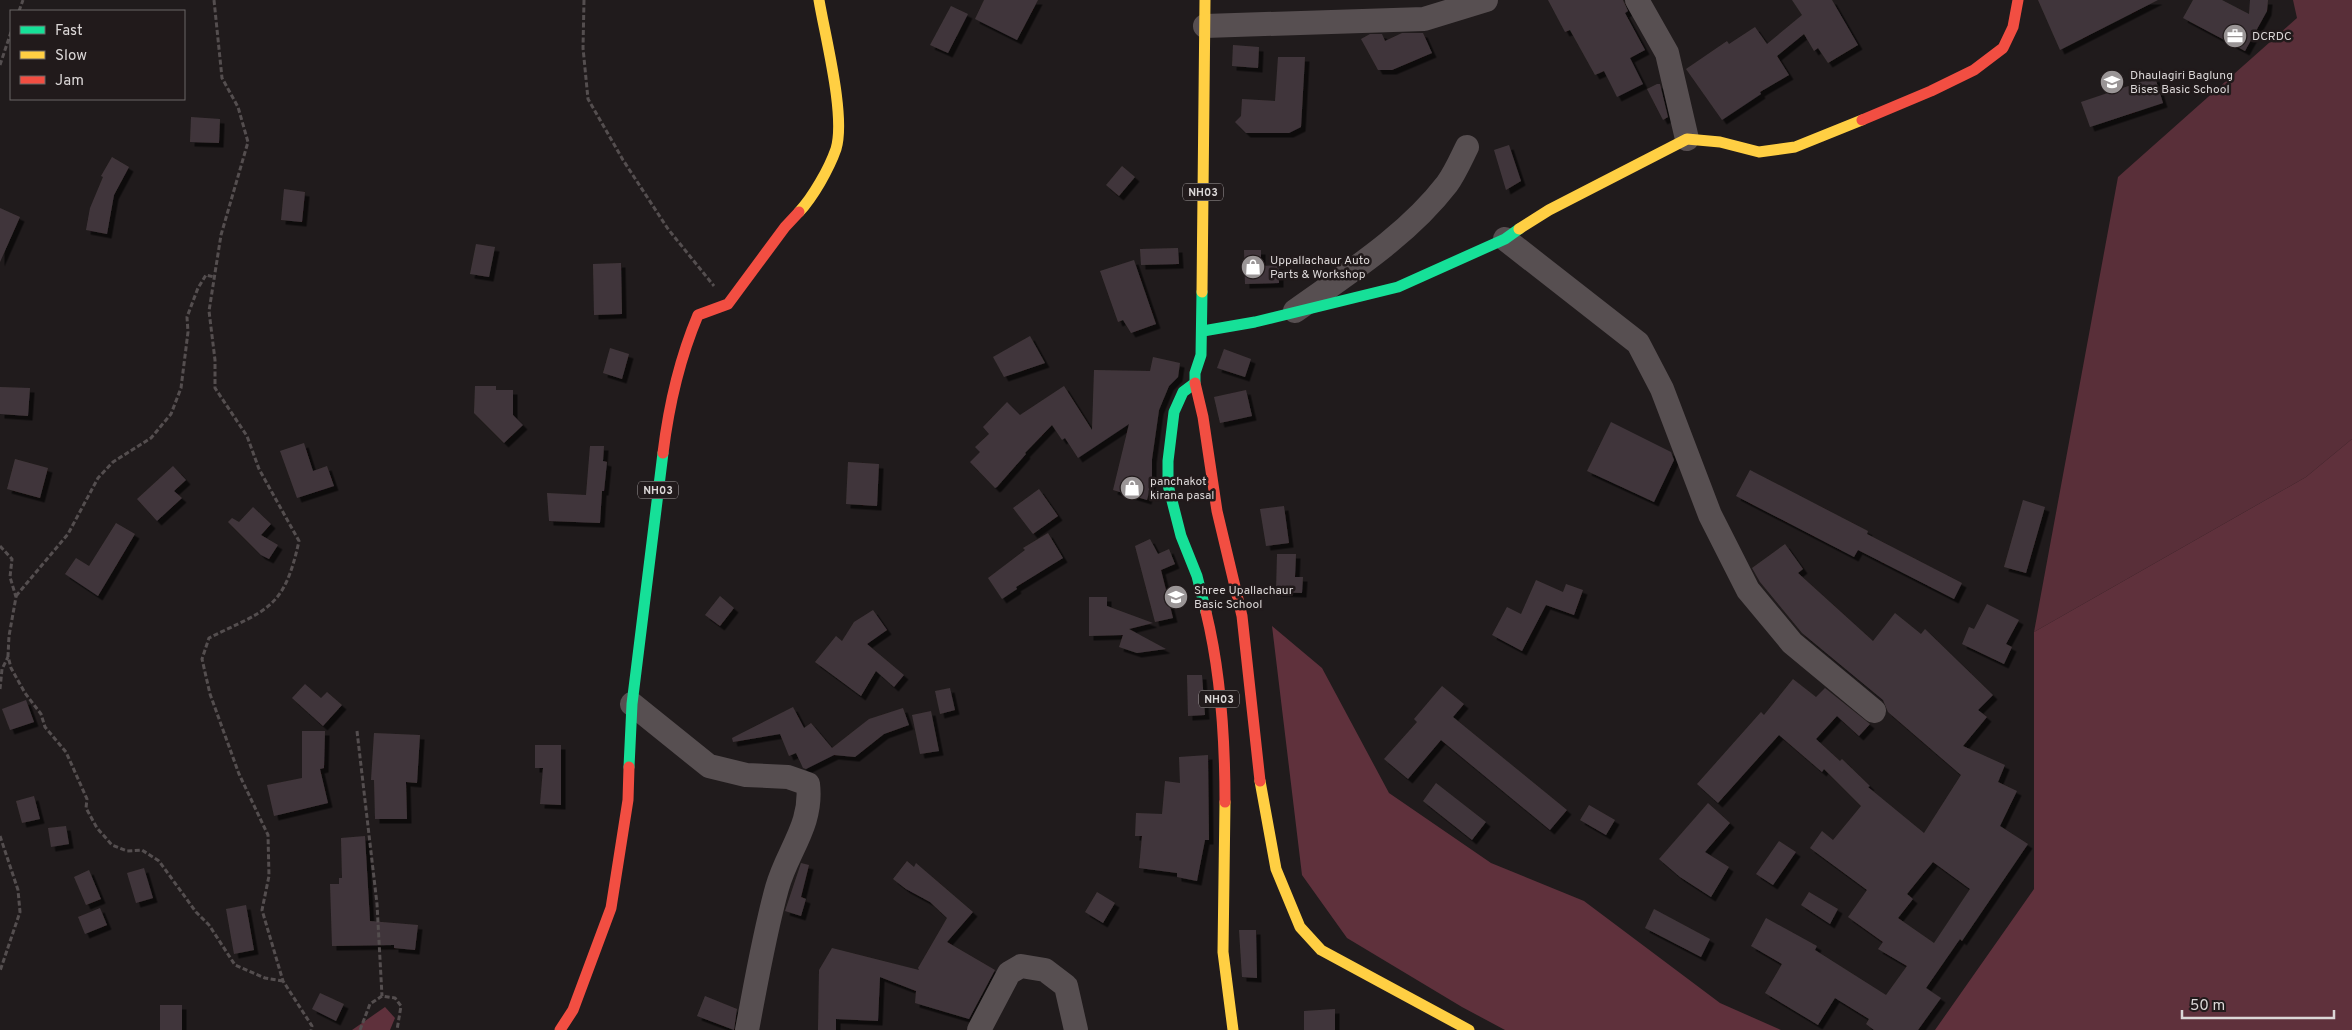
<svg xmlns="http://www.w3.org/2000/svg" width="2352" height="1030" font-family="Overpass,sans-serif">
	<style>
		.green { fill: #592f39 }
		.forest { fill: #5f313c }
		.building { fill: #41363a; fill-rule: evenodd; filter: url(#shadow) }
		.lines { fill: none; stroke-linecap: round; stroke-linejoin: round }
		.path { stroke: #544e4f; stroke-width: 3; stroke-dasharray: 5 2.5; stroke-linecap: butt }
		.street { stroke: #574f51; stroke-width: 24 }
		.fast { stroke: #16e098; stroke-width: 11 }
		.slow { stroke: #ffcf43; stroke-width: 11 }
		.jam { stroke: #f24e42; stroke-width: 11 }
		.labels { text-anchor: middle; stroke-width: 5; stroke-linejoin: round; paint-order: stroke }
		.shield { fill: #211a1b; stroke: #a39e9f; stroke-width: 1 }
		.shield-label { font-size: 11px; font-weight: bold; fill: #dbd7d7 }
		.poi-label { font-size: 12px; fill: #dbd7d7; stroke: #211a1b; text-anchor: start }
	</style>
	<defs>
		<filter id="shadow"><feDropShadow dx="4.5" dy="4.5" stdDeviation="0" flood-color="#0009"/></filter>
	</defs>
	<rect width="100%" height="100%" fill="#201b1c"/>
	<!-- green -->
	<polygon class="green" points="2293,0 2352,0 2352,439 2306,477 2034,632 2118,177 2297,18"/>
	<!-- forest -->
	<g class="forest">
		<polygon points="2352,439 2352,1030 1935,1030 2034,889 2034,632 2306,477"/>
		<polygon points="1272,626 1322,668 1389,793 1491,863 1584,901 1720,1003 1781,1030 1505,1030 1462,1007 1347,938 1302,875"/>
		<polygon points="385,1007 395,1018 390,1030 352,1030"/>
	</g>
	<!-- building -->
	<g class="building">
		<polygon points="984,0 1038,0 1017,40 975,19"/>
		<polygon points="1548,0 1623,0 1628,11 1625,13 1645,50 1630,58 1643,84 1617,97 1604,71 1595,75 1570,30 1565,32"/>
		<polygon points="1792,0 1832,0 1858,45 1828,63 1818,48 1814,51 1804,34 1777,56 1789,75 1760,92 1761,94 1722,120 1686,69 1727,41 1729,44 1755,27 1767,44 1802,15"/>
		<polygon points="2038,0 2158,0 2060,50"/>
		<polygon points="2193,0 2222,0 2249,14 2250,0 2268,0 2267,11 2245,51 2183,18"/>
		<polygon points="951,6 968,14 948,53 930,45"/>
		<polygon points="1402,33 1423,33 1432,53 1392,70 1378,70 1361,39 1370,34 1382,34 1385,41"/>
		<polygon points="1233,45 1259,47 1258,68 1232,66"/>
		<polygon points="1278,57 1305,57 1301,127 1289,133 1246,133 1235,122 1241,116 1242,99 1275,101"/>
		<polygon points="2155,77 2163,103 2090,127 2081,102"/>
		<polygon points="1657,84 1660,84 1668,117 1663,120 1647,89"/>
		<polygon points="191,117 220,119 219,143 190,142"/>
		<polygon points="1509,145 1521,181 1506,190 1494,150"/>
		<polygon points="112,157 129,167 114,195 107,234 86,230 90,208 103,177 101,176"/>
		<polygon points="1122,166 1135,177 1119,196 1106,185"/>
		<polygon points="284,189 305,192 302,222 281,220"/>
		<polygon points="0,208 20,217 0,262"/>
		<polygon points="476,244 495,247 489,277 470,274"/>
		<polygon points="1178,248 1179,264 1141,265 1140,249"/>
		<polygon points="1244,250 1261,250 1261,266 1279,265 1279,283 1245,284"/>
		<polygon points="1134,260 1156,324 1131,333 1123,320 1118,322 1100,271"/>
		<polygon points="621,263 622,314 594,315 593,264"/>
		<polygon points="1030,336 1045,363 1004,377 993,357"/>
		<polygon points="610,348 629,354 622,379 603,373"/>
		<polygon points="1224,349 1251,359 1245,377 1217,368"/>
		<polygon points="1153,357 1180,363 1178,377 1169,386 1159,410 1152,459 1152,481 1147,500 1113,490 1129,424 1078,458 1065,438 1062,440 1052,425 1025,453 1026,454 997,487 995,488 970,462 980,452 975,447 989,434 983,427 1007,402 1020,415 1064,386 1092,430 1094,370 1150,371"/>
		<polygon points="475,386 496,386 496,390 513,390 513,415 523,425 504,443 474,413"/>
		<polygon points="0,387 30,388 28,416 0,414"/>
		<polygon points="1246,390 1252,416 1220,423 1214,397"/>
		<polygon points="1611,422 1671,452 1674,460 1654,502 1587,471"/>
		<polygon points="304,443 313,471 327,466 334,486 297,498 280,451"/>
		<polygon points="590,446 604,446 603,461 607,462 604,491 602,491 600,523 549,521 547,493 586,495"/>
		<polygon points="15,459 48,468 40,498 7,489"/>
		<polygon points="848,462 879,464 877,506 846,504"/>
		<polygon points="173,466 186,480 174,491 182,498 157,521 137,499"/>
		<polygon points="1750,470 1868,531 1867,534 1962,583 1954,599 1858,550 1854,557 1736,496"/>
		<polygon points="1039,489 1058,516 1033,534 1013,508"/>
		<polygon points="2023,500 2045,507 2026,573 2004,567"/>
		<polygon points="1284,506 1289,543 1266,546 1260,509"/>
		<polygon points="253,507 271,524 261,535 278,545 269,559 261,555 228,522 232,518 239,522"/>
		<polygon points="116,523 135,534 98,596 65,574 76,558 89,566"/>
		<polygon points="1048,533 1063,558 1016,587 1017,589 1002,599 988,578 1025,550 1023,548"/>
		<polygon points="1150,539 1158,554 1169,549 1175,564 1161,570 1173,618 1155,622 1135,546"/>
		<path d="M1785 544 1803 569 1798 573 1873 641 1895 613 1921 634 1925 629 1993 695 1978 710 1987 717 1963 746 2005 765 1998 782 2017 791 2000 826 2028 844 1962 941 1960 939 1926 988 1941 998 1918 1030H1874L1866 1024 1869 1019 1835 998 1818 1025 1765 993 1782 964 1751 946 1766 918 1817 946 1815 950 1886 995 1907 966 1878 949 1883 942 1848 917 1867 890 1810 848 1822 831 1833 840 1861 806 1824 769 1822 772 1779 735 1718 803 1697 784 1761 712 1764 715 1793 679 1816 697 1825 688 1870 724 1859 736 1837 716 1816 739 1840 761 1842 759 1870 786 1868 787 1924 833 1961 775 1888 712 1883 700 1802 633 1760 582 1752 568ZM1933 862 1970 889 1934 943 1898 918 1913 899 1907 894Z"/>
		<polygon points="1277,554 1296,554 1295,577 1303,577 1302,593 1276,592"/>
		<polygon points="1536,580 1563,592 1566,584 1583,590 1574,615 1546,605 1522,651 1492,635 1507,607 1521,614"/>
		<polygon points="720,596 734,608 720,626 705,615"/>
		<polygon points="1089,597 1107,597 1107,606 1153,623 1129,629 1166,649 1137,653 1119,647 1123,635 1089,636"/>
		<polygon points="1987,604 2019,620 2006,644 2012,647 2004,664 1962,644 1969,627 1974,629"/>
		<polygon points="873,610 887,630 867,644 904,675 894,687 876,671 861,696 815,662 836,636 842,641 854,622"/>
		<polygon points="1187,675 1202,675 1205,715 1188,716"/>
		<polygon points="305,684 321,698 327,692 342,705 323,726 292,698"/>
		<polygon points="1442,686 1464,704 1453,717 1567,810 1550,830 1441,740 1408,779 1384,759 1417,722 1414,719"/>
		<polygon points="950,688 955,710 940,714 935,691"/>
		<polygon points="26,700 34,722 10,730 2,709"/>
		<polygon points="793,707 804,728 811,723 832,748 869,719 903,708 909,725 884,734 855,757 834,755 806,769 803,768 796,753 789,756 780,734 733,742 732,738"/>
		<polygon points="931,711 939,751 920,754 912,715"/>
		<polygon points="302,731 325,731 324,768 320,769 328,803 274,816 267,785 302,778"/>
		<polygon points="374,733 420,735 417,783 406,782 407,819 375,819 374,780 371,780"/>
		<polygon points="535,745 561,745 561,805 540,804 543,768 535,768"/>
		<polygon points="1208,755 1209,840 1205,840 1197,881 1177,877 1177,873 1139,868 1142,836 1135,836 1136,813 1162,814 1165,781 1180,783 1179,757"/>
		<polygon points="1436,783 1486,822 1472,840 1423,801"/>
		<polygon points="34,796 40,819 22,823 16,801"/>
		<polygon points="1708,803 1730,823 1705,852 1729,867 1711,897 1680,877 1659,859"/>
		<polygon points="1589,805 1615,820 1606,835 1580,820"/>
		<polygon points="66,826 69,844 51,847 48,828"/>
		<polygon points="365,836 370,921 418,925 415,950 394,948 394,945 332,946 330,884 339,884 339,878 342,878 341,838"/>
		<polygon points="1779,841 1796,852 1773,885 1756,874"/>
		<polygon points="907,861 914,867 916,863 973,912 947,942 995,970 969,1019 915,1003 916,991 880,977 878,1021 836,1019 836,1030 818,1030 819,970 832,948 919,970 918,968 947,918 930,902 906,889 893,879"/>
		<polygon points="801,863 809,865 801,897 806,899 801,916 785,911"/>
		<polygon points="144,868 153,898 136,903 127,873"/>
		<polygon points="89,870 101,899 86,905 74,877"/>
		<polygon points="1097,892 1115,903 1103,923 1085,912"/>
		<polygon points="1809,892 1838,909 1830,924 1801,905"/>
		<polygon points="246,905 254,950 234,954 226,909"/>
		<polygon points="100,908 107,925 85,934 78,917"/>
		<polygon points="1654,909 1710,939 1701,957 1645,928"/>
		<polygon points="1239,930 1256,930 1257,978 1242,977"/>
		<polygon points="320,993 344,1004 336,1021 312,1009"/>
		<polygon points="705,996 737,1009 734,1030 697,1016"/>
		<rect x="160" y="1005" width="22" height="25"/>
		<polygon points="1335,1009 1335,1030 1304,1030 1304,1011"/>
	</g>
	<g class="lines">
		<!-- path -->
		<g class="path">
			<path d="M214 0 222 78 238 107 248 142 221 235 209 311 215 360V388L247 436 259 469 299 541C284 610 267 609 209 638L202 659 210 694 239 774 268 835 269 876 262 910 283 981 312 1026 311 1030"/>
			<polyline points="584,0 583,48 588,99 623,160 668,229 714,286"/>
			<polyline points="19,11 23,0"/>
			<polyline points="0,65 11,32"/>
			<polyline points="0,546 12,559 10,577 16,597 9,636 8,656 11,668 25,693 41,714 45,727 66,752 87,799 86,808 97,828 112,845 127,851 142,850 159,861 196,912 209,925 235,965 265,978 283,981"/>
			<polyline points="16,596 68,534 98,478 113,462 151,438 171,414 181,388 188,332 187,317 198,288 206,275 214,277"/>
			<polyline points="0,689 2,669 8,657"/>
			<polyline points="357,731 377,904 382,996"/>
			<polyline points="0,836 18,890 20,912 0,971"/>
			<polyline points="360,1030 370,1004 382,996 395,998 401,1006 397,1030"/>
		</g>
		<!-- street -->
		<g class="street">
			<polyline points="1637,0 1667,53 1687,139"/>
			<polyline points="1205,26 1424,19 1486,0"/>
			<polyline points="1505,239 1638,343 1662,389 1710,515 1748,590 1792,643 1874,711"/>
			<path d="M1295 311C1348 273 1407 236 1447 184 1455 173 1461 159 1467 147"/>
			<path d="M632 704 709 766 746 775 788 777 808 784C813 825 787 851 777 888 764 935 756 983 747 1030"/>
			<polyline points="979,1030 1009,973 1021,966 1045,970 1066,986 1076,1030"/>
		</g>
		<!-- fast -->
		<g class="fast">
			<polyline points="1202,292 1201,355 1195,373 1195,383 1183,392 1174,412 1168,461 1168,485 1181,536 1197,576 1206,612"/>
			<polyline points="1203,331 1255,322 1398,287 1505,239 1519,229"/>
			<polyline points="629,767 632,704 663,453"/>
		</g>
		<!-- slow -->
		<g class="slow">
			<path d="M799 212C813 197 829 169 836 149 846 116 825 36 819 0"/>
			<polyline points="1519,229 1549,210 1687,139 1720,142 1759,152 1795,147 1862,120"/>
			<polyline points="1202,292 1205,0"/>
			<polyline points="1260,781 1276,869 1300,927 1321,950 1469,1030"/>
			<polyline points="1225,802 1223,952 1233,1030"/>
		</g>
		<!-- jam -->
		<g class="jam">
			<polyline points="1862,120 1931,91 1974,70 2003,48 2013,27 2018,0"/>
			<polyline points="1195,383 1203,417 1217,511 1242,616 1260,781"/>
			<path d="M663 453C669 404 679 360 698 315L728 304 785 227 799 212"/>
			<path d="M1206 612C1221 673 1225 739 1225 802"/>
			<polyline points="560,1030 573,1010 611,908 628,800 629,767"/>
		</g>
	</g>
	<!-- icons -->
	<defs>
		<g id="office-disc" transform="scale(1.25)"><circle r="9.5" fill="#9a9596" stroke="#211a1b"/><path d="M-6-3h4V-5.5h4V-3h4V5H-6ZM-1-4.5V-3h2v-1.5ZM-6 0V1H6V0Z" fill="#fff"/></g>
		<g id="school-disc" transform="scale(1.25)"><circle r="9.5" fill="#9a9596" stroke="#211a1b"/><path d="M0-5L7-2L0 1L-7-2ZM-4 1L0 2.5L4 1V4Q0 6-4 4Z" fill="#fff"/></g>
		<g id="shop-disc" transform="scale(1.25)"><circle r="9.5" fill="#9a9596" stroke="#211a1b"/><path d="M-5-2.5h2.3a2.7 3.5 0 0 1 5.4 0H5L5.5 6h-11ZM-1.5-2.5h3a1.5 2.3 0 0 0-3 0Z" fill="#fff"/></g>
	</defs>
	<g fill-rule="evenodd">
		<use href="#office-disc" x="2235" y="36"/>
		<use href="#school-disc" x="2112" y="82"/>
		<use href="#shop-disc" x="1253" y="267"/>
		<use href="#shop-disc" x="1132" y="488"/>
		<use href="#school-disc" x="1176" y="597"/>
	</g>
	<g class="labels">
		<!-- shield labels -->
		<g class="shield">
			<rect x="1183" y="183.5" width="40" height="17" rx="4"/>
			<rect x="638" y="481.5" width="40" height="17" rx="4"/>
			<rect x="1199" y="690.5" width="40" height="17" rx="4"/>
		</g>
		<g class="shield-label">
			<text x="1203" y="196">NH03</text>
			<text x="658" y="494">NH03</text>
			<text x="1219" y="703">NH03</text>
		</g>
		<!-- poi labels -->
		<g class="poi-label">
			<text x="2252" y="40">DCRDC</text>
			<text x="2130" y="79">Dhaulagiri Baglung<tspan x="2130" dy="14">Bises Basic School</tspan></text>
			<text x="1270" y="264">Uppallachaur Auto<tspan x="1270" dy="14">Parts &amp; Workshop</tspan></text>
			<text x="1150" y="485">panchakot<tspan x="1150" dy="14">kirana pasal</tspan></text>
			<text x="1194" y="594">Shree Upallachaur<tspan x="1194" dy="14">Basic School</tspan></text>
		</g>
	</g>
	<!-- legend -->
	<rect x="10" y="10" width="175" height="90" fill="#211a1b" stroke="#6b6666"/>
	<rect x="20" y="26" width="25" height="8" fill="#16e098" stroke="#6b6666"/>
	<text x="55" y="35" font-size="15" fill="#dbd7d7">Fast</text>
	<rect x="20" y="51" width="25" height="8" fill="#ffcf43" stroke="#6b6666"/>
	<text x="55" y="60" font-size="15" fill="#dbd7d7">Slow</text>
	<rect x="20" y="76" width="25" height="8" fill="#f24e42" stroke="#6b6666"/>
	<text x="55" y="85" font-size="15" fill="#dbd7d7">Jam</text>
	<!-- scale -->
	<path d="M2182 1010v8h152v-8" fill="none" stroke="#dbd7d7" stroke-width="2.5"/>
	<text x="2190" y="1010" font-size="15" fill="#dbd7d7" stroke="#211a1b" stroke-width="4" paint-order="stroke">50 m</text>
</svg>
